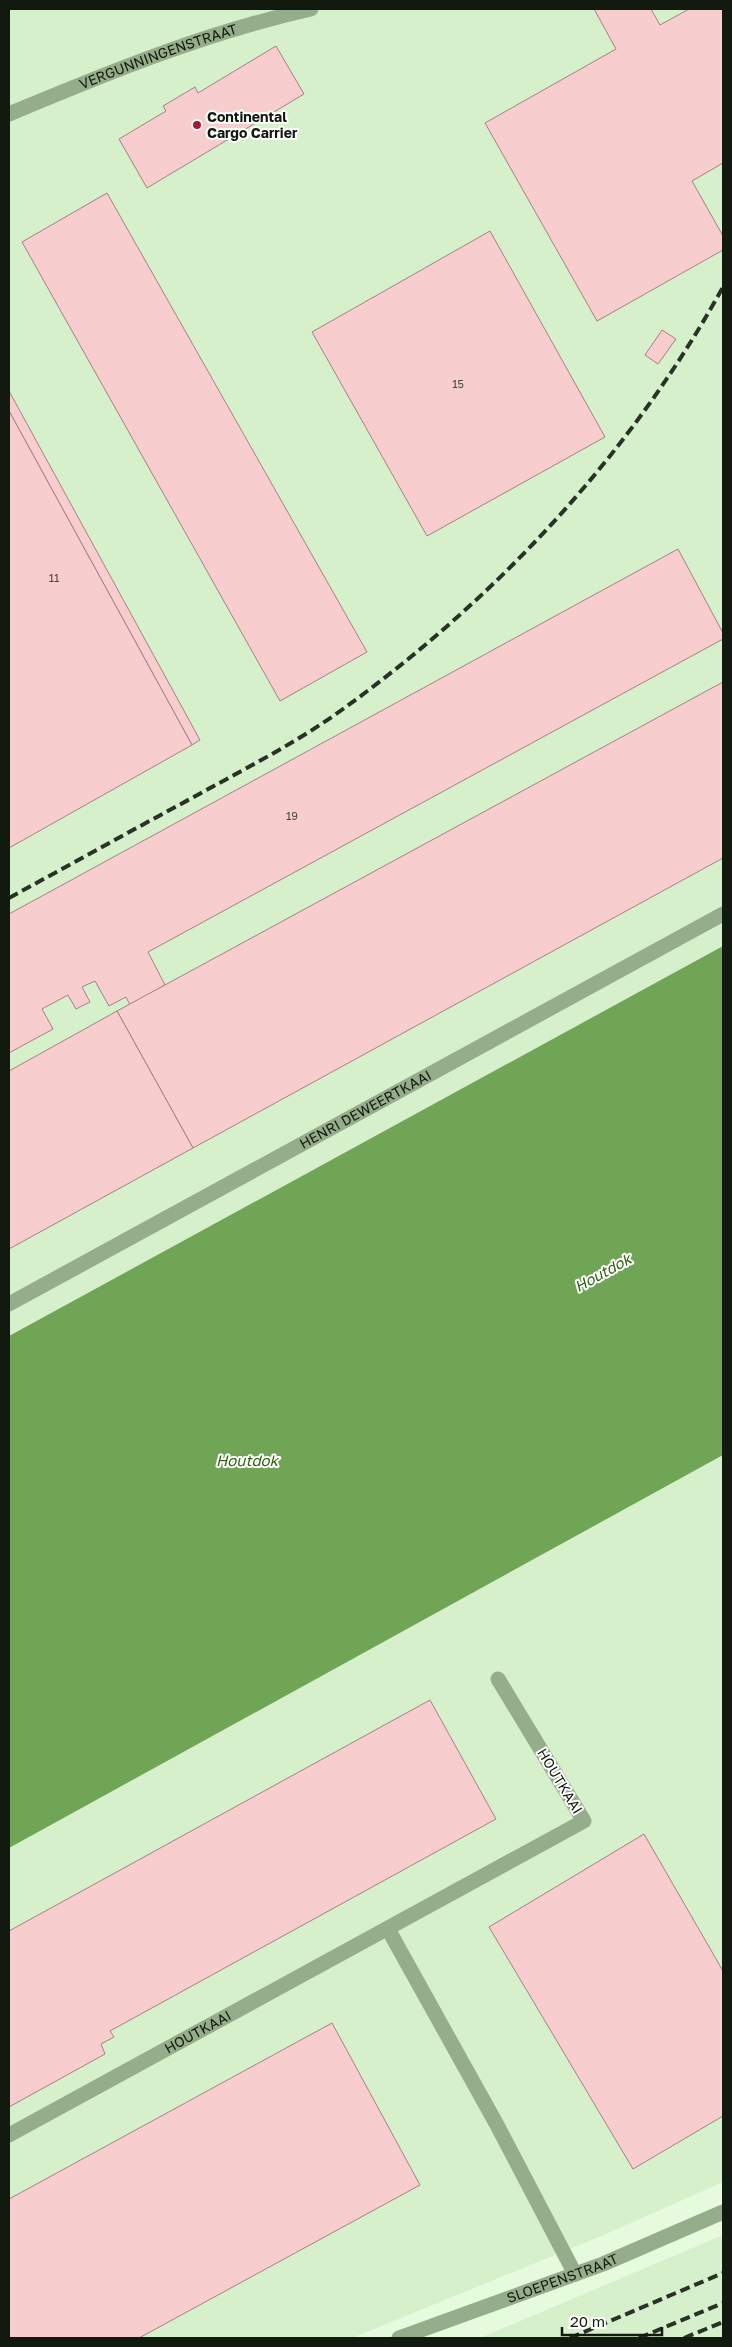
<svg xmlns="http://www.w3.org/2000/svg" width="732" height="2347" font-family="'Golos Text',sans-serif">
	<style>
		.built { fill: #d6f0cb }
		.water { fill: #70a556 }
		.building { fill: #f8cdce; stroke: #a58081 }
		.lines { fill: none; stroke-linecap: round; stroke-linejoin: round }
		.service { stroke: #95ad8b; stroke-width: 15 }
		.minor { stroke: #95ad8b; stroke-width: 15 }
		.tertiary { stroke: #95ad8b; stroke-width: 15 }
		.rail { stroke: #293225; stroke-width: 4; stroke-dasharray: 10 5; stroke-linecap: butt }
		.poi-dot { fill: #ab1438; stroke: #fff; stroke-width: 2 }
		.labels { text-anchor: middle; stroke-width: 4; stroke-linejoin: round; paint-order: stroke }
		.number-label { font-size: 11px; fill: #4c463f }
		.street-label { font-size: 14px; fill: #12190f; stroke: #fff }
		.poi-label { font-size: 14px; font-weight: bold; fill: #12190f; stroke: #fff; text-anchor: start }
		.water-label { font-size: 15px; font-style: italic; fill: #306210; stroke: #fff }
	</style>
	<rect width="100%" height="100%" fill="#e6fbdd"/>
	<!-- built -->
	<g class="built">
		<polygon points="9,9 723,9 723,946 9,1336"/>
		<polygon points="723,1455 723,2182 606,2234 352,2338 9,2338 9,1848"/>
		<polygon points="723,2235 723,2338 480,2338"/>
	</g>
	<!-- water -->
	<polygon class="water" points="723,946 723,1455 9,1848 9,1336"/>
	<!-- building -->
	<g class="building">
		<polygon points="594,9 651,9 660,25 689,9 723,9 723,163 692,181 723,236 723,250 597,321 485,123 616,49"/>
		<polygon points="276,46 304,94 147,188 119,139 166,111 163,106 195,87 198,93"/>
		<polygon points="107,193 367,652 280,701 22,242"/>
		<polygon points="490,231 605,437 427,536 312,332"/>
		<polygon points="662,330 676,339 658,364 645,355"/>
		<polygon points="9,391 200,740 192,745 9,411"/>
		<polygon points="9,411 192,745 9,848"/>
		<polygon points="678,549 723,633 723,639 148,952 165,985 130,1005 126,997 109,1006 95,981 82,987 90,1002 76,1009 68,995 42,1009 53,1029 9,1053 9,914"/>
		<polygon points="723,682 723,858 193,1148 117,1011"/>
		<polygon points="117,1011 193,1148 9,1249 9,1071"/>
		<polygon points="430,1700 496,1819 110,2031 114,2037 101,2044 105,2054 9,2107 9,1931"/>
		<polygon points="644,1834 723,1971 723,2116 633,2169 489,1927"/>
		<polygon points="332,2023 420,2185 139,2338 9,2338 9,2199"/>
	</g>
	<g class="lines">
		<!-- service -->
		<g class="service">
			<path id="s1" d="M9 1304 723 914"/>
			<polyline points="388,1929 497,2125 575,2274"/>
			<path id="s2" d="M9 2135 584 1821 498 1679"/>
		</g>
		<!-- minor -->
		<path class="minor" id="s3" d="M9 114C107 73 207 32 311 9"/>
		<!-- tertiary -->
		<path class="tertiary" id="s4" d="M399 2338 603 2264 723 2212"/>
		<!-- rail -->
		<g class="rail">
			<path d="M9 898C73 863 138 827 203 792 250 766 299 741 343 709 498 597 631 454 723 287"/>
			<polyline points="570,2338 723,2273"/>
			<polyline points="639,2338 723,2303"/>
			<polyline points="684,2338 723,2322"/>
		</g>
	</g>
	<!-- markers -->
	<circle class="poi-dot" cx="197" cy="125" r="5"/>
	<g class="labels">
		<!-- number labels -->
		<g class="number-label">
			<text x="458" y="388">15</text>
			<text x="54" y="582">11</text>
			<text x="292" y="820">19</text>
		</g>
		<!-- street labels -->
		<g class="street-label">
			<text dy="5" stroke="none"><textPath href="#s3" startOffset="160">VERGUNNINGENSTRAAT</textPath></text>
			<text dy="5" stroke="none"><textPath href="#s1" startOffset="406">HENRI DEWEERTKAAI</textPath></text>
			<text transform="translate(560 1781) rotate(59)" y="5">HOUTKAAI</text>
			<text dy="5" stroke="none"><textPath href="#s2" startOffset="215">HOUTKAAI</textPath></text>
			<text dy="5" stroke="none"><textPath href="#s4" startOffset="174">SLOEPENSTRAAT</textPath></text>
		</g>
		<!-- poi labels -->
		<g class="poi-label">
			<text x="207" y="122">Continental<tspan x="207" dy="16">Cargo Carrier</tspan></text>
		</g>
		<!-- water labels -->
		<g class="water-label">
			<text transform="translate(603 1273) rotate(-29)" y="5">Houtdok</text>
			<text x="247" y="1466">Houtdok</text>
		</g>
	</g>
	<!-- border -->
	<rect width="732" height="2347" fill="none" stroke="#12190f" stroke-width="20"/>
	<!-- scale -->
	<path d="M562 2327v8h100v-8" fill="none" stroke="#12190f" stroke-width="2.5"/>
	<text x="570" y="2327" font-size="15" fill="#12190f" stroke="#ffffff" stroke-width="4" paint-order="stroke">20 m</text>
</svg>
